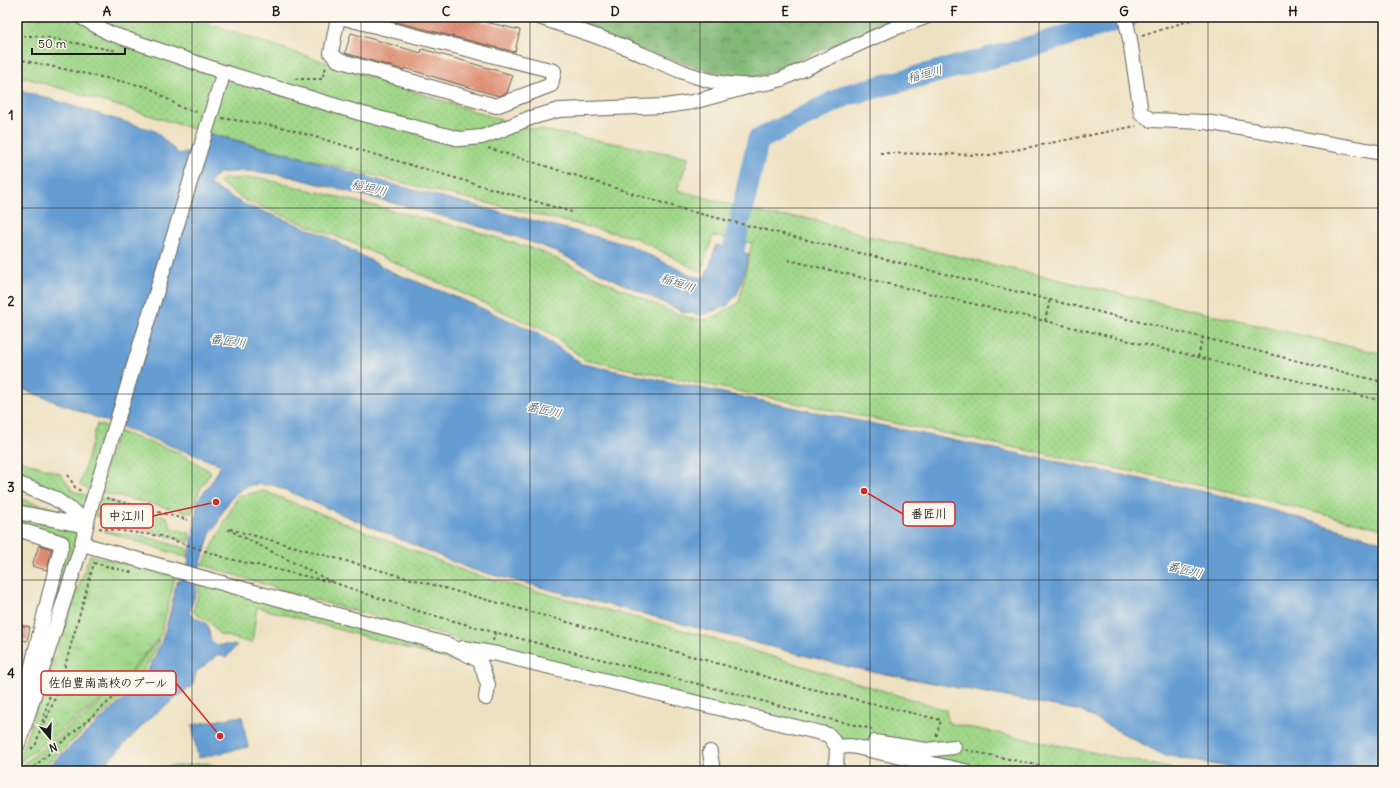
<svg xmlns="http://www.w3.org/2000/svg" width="1400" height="788" font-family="Delius,'Klee One',sans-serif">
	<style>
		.grass { fill: url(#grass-dots); stroke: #5e7a53 }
		.forest { fill: url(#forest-crowns); stroke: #4e6a49 }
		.park { fill: url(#park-tufts); stroke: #5e7a53 }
		.garden { fill: #a1d88a; stroke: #5e7a53 }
		.water { fill: #659dd3; stroke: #405c78 }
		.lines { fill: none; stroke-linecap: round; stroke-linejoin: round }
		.river { stroke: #659dd3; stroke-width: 22 }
		.building { fill: url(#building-back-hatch) }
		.minor-casing { stroke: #666156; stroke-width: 16 }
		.path { stroke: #666156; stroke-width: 2; stroke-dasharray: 3 3; stroke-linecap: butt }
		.minor { stroke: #fff; stroke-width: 14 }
		.minor-bridge-casing { stroke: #666156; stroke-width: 16; stroke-linecap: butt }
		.minor-bridge { stroke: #fff; stroke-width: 14 }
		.grid { fill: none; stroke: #1c1c1c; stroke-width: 1; stroke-opacity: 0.55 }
		.labels { text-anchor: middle; stroke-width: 3; stroke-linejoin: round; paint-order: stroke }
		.water-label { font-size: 12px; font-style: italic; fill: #3d566e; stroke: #fbf7ec }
		.leader { fill: none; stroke: #d62828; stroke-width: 1.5 }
		.callout-dot { fill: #d62828; stroke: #fbf7ec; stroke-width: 1.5 }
		.callout { fill: #fbf7ec; stroke: #d62828; stroke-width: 1.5 }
		.callout-label { font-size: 12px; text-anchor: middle; font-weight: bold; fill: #1c1c1c }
		.neatline { fill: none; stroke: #1c1c1c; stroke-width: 1.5 }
		.grid-label { font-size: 13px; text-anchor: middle; font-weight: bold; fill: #1c1c1c }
	</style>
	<defs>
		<pattern id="grass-dots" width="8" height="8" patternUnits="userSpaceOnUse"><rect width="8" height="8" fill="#a1d88a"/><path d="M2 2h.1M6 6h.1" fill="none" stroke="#8ab976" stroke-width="1.8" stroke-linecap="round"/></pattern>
		<pattern id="forest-crowns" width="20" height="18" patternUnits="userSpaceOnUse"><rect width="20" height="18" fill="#80b876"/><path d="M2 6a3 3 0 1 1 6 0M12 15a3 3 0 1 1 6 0" fill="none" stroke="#689560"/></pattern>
		<pattern id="park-tufts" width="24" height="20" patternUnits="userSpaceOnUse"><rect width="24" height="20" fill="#a1d88a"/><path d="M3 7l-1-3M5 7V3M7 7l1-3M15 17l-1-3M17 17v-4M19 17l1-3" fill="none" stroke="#8ab976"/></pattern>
		<pattern id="building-back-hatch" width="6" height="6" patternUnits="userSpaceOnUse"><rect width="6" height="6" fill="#e38f75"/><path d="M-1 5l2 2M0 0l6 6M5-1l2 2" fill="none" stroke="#b7745f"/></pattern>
	</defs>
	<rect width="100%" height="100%" fill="#fbf7ec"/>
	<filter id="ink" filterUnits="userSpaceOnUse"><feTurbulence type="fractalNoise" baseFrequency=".025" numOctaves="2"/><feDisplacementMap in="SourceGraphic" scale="8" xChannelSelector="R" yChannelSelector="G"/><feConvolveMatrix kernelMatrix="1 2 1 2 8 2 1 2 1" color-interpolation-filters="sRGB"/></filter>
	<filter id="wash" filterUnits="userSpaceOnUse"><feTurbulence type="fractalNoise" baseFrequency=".012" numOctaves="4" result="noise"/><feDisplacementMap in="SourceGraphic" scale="16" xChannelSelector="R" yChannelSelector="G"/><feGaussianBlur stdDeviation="0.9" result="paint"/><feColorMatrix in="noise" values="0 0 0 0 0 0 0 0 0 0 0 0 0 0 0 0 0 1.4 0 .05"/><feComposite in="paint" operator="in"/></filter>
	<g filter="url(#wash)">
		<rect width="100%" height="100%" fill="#eee1c1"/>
		<!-- grass -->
		<g class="grass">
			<polygon points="17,17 187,17 520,126 689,157 677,190 774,216 809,218 868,236 1383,354 1383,529 1232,492 585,360 552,334 345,240 244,200 219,182 225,179 261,178 475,231 537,250 672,312 693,319 709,320 739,303 752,243 713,236 701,272 636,238 427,189 197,130 17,75"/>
			<polygon points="97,424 108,427 91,491 80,485"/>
			<polygon points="117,431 178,452 211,472 199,491 192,513 99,492"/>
			<polygon points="17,459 61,474 73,491 87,496 83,507 70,506 17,478"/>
			<polygon points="264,491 469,573 712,638 946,710 948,723 1184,771 970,771 497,650 301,596 203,565 238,496"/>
			<polygon points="97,497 167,517 171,528 190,533 189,542 95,516"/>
			<polygon points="17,498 62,511 64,515 17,506"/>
			<polygon points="17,516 79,529 36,673 67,538 17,523"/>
			<polygon points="104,531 146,537 188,549 188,558"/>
			<polygon points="198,580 445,650 477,662 478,668 257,607 252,643 219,634 210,622 193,612 199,592"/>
			<polygon points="159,639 156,649 133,688 38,771 17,771 17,769 117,688"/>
		</g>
		<!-- forest -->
		<polygon class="forest" points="554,17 900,17 748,81 667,59"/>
		<!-- park -->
		<polygon class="park" points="90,555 175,576 161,635 115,688 17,764"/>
		<!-- garden -->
		<polygon class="garden" points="207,763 229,771 126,771"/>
		<!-- water -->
		<g class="water">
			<path d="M17 89 155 131 179 154 187 153 209 134 303 158 398 186 629 245 692 276 704 278 709 268 716 245 749 254 742 280 737 294 727 306 701 315 683 312 550 249 514 236 405 206 284 175 248 171 219 173 209 184 241 203 322 234 392 272 463 300 538 333 582 364 1219 495 1383 542V771H1249L1163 755 1081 711 849 667 470 569 273 485C266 485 258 484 251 485 238 488 228 501 222 513 218 520 218 526 211 531L196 579V592L189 614 207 624 211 640 216 645H237L226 658 219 654 196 672 193 685 149 719 98 771H43L133 691C161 655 168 626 176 583L186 575 195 525 198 500 213 480 221 465 17 387Z"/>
			<polygon points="242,716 248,747 198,758 192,725"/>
		</g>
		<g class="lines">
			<!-- river -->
			<g class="river">
				<polyline points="741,216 758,140 847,95 1016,51 1128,17"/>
				<polyline points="721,275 730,266 738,229"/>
			</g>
		</g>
		<g id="blocks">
			<!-- building -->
			<g class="building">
				<polygon points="384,17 464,17 520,30 515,52 384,19"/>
				<polygon points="351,33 421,53 422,49 513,75 507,93 499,96 404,68 404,70 345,53"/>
				<polygon points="39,545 52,549 47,570 32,566"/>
				<polygon points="17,625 30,627 27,641 17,639"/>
			</g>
		</g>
	</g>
	<g filter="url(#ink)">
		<use href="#blocks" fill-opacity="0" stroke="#666156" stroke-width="1"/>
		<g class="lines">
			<!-- minor casing -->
			<g class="minor-casing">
				<g id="minor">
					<polyline points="81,17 109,33 223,72 363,114 460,139 482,137 496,132 530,118 559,110 665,106 693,102 751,86"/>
					<polyline points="338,17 331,53 338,60 496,106 551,85 554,71 340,17"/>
					<path d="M539 17C567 27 595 35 622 46 675 67 725 99 782 79L892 29 926 17"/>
					<polyline points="1125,17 1130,40 1141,113 1151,120 1206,122 1383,153"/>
					<polyline points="17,483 54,498 87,521"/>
					<polyline points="17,512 86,526"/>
					<polyline points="17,529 62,543 23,702"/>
					<polyline points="82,544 308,607 449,645 480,661 488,685 486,698"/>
					<polyline points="463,648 497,654 829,735 837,747 836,769"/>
					<polyline points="875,742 926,750 954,747"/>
					<polyline points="17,746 24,727 82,544 90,509"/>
					<polyline points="837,747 851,746 965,771"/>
					<polyline points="710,752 713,771"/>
				</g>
			</g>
			<!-- path -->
			<g class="path">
				<polyline points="46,17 70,23"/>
				<polyline points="17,36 38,36 117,51"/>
				<polyline points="1142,36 1200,17"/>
				<polyline points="17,59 148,87 182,108 198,112"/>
				<polyline points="295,79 322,79 326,67"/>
				<polyline points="222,118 281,127 575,213"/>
				<polyline points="488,148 685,210 1383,382"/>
				<polyline points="880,153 990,155 1136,126"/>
				<polyline points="788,260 1383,401"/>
				<polyline points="1045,321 1050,299"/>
				<polyline points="1198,357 1203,337"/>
				<polyline points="68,475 76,489 83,491"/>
				<polyline points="106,498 188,520"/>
				<polyline points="99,528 161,536 226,558 335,583 411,609 490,631 733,693 816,716 872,729"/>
				<polyline points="230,529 796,685 941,720 936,737"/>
				<polyline points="230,529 229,530 332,582"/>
				<polyline points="493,641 495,633"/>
				<polyline points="40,728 46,720 58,691 94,563 134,573"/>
				<polyline points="31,749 36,744 52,688"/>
				<polyline points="966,750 1065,771"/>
				<polyline points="29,771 129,684"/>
			</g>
			<!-- minor -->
			<use href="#minor" class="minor"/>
			<!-- minor-bridge casing -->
			<g class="minor-bridge-casing">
				<polyline id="minor-bridge" points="90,509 222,78"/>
			</g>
			<!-- minor-bridge -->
			<use href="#minor-bridge" class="minor-bridge"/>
		</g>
	</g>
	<!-- grid -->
	<path class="grid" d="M192 17V771M361 17V771M530 17V771M700 17V771M870 17V771M1039 17V771M1208 17V771M17 208H1383M17 394H1383M17 580H1383"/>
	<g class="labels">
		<!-- water labels -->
		<g class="water-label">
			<text transform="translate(925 74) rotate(-15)" y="4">稲垣川</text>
			<text transform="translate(369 188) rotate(13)" y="4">稲垣川</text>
			<text transform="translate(678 283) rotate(19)" y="4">稲垣川</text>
			<text transform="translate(228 341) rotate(8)" y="4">番匠川</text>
			<text transform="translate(544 410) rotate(13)" y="4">番匠川</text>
			<text transform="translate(1185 570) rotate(14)" y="4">番匠川</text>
		</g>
	</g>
	<!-- callouts -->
	<path class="leader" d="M864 491L903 514M216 502L153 516M220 736L176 683"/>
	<g class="callout-dot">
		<circle cx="864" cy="491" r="4"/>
		<circle cx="216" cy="502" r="4"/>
		<circle cx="220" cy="736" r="4"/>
	</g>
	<g class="callout">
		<rect x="903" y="502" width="52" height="24" rx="4"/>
		<rect x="101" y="504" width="52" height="24" rx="4"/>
		<rect x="41" y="671" width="135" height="24" rx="4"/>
	</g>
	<g class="callout-label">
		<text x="929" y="518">番匠川</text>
		<text x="127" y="520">中江川</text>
		<text x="108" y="687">佐伯豊南高校のプール</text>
	</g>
	<!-- margin -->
	<rect width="1400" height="788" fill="none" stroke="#fbf7ec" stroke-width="44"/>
	<!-- north arrow -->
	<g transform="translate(50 738) rotate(161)" stroke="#fbf7ec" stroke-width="3" paint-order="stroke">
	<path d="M0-3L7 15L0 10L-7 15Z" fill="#1c1c1c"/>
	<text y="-6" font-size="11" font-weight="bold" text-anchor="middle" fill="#1c1c1c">N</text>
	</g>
	<!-- scale -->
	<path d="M32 48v6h93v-6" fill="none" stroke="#1c1c1c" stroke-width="2"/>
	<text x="38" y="48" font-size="12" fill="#1c1c1c" stroke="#fbf7ec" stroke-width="3" paint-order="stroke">50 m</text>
	<rect x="22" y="22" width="1356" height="744" class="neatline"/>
	<g class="grid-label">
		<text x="107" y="16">A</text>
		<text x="276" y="16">B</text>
		<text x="446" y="16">C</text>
		<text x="615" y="16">D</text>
		<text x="785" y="16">E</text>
		<text x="954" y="16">F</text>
		<text x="1124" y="16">G</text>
		<text x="1293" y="16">H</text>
		<text x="11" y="120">1</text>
		<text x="11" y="306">2</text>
		<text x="11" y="492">3</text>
		<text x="11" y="678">4</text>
	</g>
</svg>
